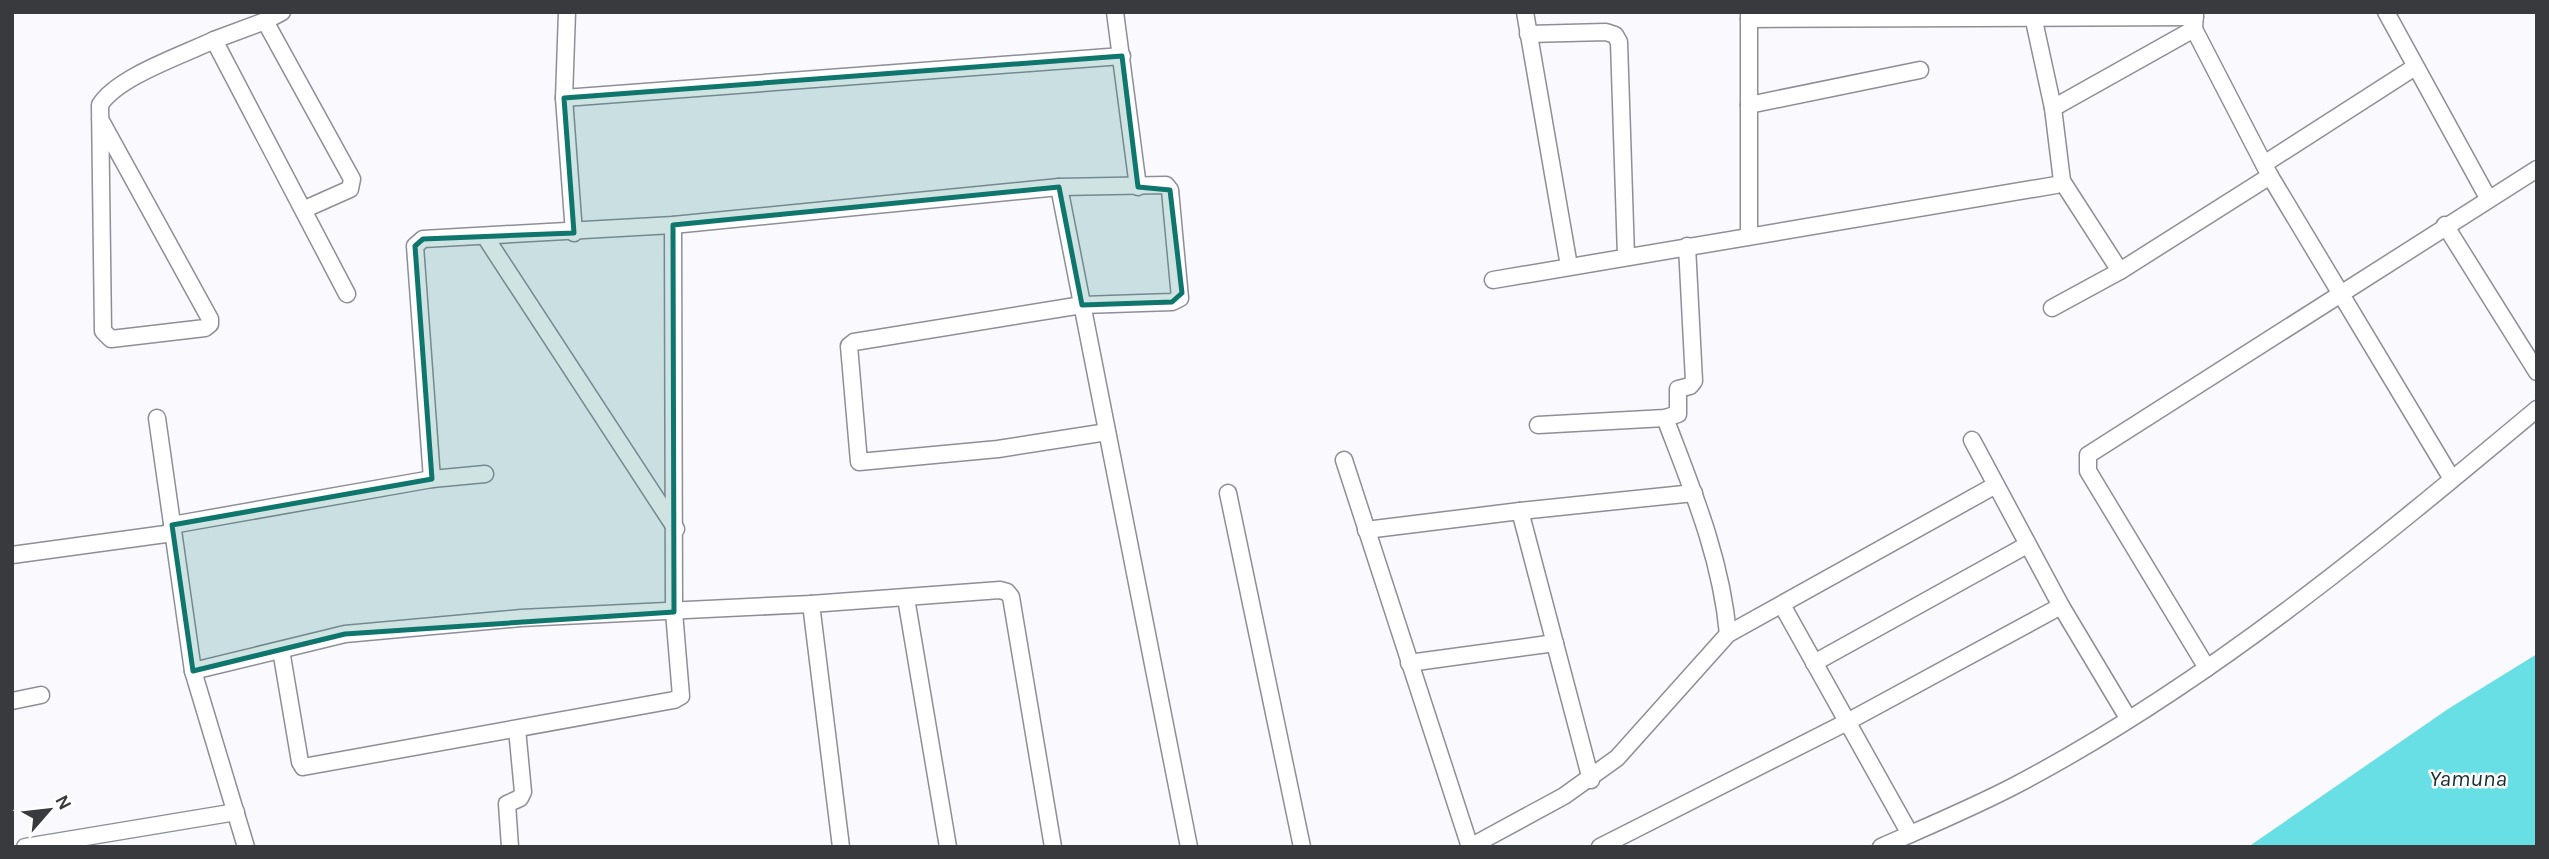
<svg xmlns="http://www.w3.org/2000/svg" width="2549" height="859" font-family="Karla,sans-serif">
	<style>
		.water { fill: #68dfe5 }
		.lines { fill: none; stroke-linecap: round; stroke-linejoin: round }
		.street-casing { stroke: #8e8e98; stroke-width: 19 }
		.street { stroke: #fff; stroke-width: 16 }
		.marked { fill: #0f766e; fill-opacity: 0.2; stroke: #0f766e; stroke-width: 5; stroke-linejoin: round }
		.labels { text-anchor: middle; stroke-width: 5; stroke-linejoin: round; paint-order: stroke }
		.water-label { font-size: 23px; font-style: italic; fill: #192e30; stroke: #fff }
	</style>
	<rect width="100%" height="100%" fill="#f9f9fe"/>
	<!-- water -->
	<polygon class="water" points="2537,654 2537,847 2248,847 2448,709"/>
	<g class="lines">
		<!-- street casing -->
		<g class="street-casing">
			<g id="street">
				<polyline points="282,12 265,21 352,179 350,189 305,209"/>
				<polyline points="567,12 564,98 574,233"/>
				<polyline points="1115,12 1138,187"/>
				<polyline points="1525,12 1569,266"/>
				<polyline points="1749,12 1749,235"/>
				<polyline points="2195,12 2194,29 2270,176 2452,479"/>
				<polyline points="2386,12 2488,198"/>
				<polyline points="2033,16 2053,108"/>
				<polyline points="1749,19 2195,17"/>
				<polyline points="265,21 214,40 347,294"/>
				<polyline points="2194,29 2053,108 2062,181 2120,271 2270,176"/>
				<polyline points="1528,34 1606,32 1615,35 1619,42 1626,256"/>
				<polyline points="564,98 1122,56"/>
				<polyline points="1749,105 1920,70"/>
				<path d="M100 119 210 319V324L205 328 111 339 103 331 100 105C117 77 183 55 214 40"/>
				<polyline points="2264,164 2415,67"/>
				<polyline points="1059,187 1189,847"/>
				<polyline points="2445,225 2537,372"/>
				<polyline points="486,238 676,529"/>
				<polyline points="1493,280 2056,185 2062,181"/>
				<polyline points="2052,308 2120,271"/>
				<polyline points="157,418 193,671 246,847"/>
				<path d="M1665 418C1692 489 1721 557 1728 634"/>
				<polyline points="1538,425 1665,418 1678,414 1678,389 1690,386 1694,381 1687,246"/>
				<polyline points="1972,440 2061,606"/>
				<polyline points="1344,460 1470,847 1564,796 1617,758 1728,634 1994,486"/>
				<polyline points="432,479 415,246 423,239 673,225 1059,187 1166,185 1170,190 1180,298 1172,302 1082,305 854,342 849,346 859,462 998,449 1107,432"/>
				<polyline points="1228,493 1302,847"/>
				<polyline points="1520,511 1694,493"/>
				<polyline points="172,525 432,479 485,474"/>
				<polyline points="1366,530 1520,511 1591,780"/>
				<polyline points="12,555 173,533"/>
				<polyline points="906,598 948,847"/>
				<polyline points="811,604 841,847"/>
				<polyline points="1782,605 1910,834"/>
				<polyline points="281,650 300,762 303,767 674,700 681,696 674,612 673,225"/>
				<polyline points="1409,663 1555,643"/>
				<polyline points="1814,663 2027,545"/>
				<polyline points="2207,668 2088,471 2088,455 2537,169"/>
				<polyline points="193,671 345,634 521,618 811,604 1000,590 1007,592 1011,597 1053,847"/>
				<polyline points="12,701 41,695"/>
				<polyline points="25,847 236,812"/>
				<polyline points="510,847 507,804 520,798 523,792 517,729"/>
				<polyline points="1600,847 1847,722 2061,606 2128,718"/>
				<path d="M1881 847C1926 827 1972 808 2016 785 2206 685 2373 546 2537 409"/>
			</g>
		</g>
		<!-- street -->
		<use href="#street" class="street"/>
	</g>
	<!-- marked area -->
	<path class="marked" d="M1122 56 1138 187 1170 190 1182 293 1172 302 1082 305 1059 187 673 225 674 612 345 634 193 671 172 525 432 479 415 246 423 239 574 233 564 98Z"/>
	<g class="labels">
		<!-- water labels -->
		<g class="water-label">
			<text x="2468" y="786">Yamuna</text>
		</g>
	</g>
	<!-- border -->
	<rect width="2549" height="859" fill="none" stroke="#393a3e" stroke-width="28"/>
	<!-- north arrow -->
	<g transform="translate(49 810) rotate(62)" stroke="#ffffff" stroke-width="5" paint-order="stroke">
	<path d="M0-5L12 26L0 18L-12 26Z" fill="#393a3e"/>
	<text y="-10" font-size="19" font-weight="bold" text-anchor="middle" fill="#393a3e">N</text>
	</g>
</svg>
